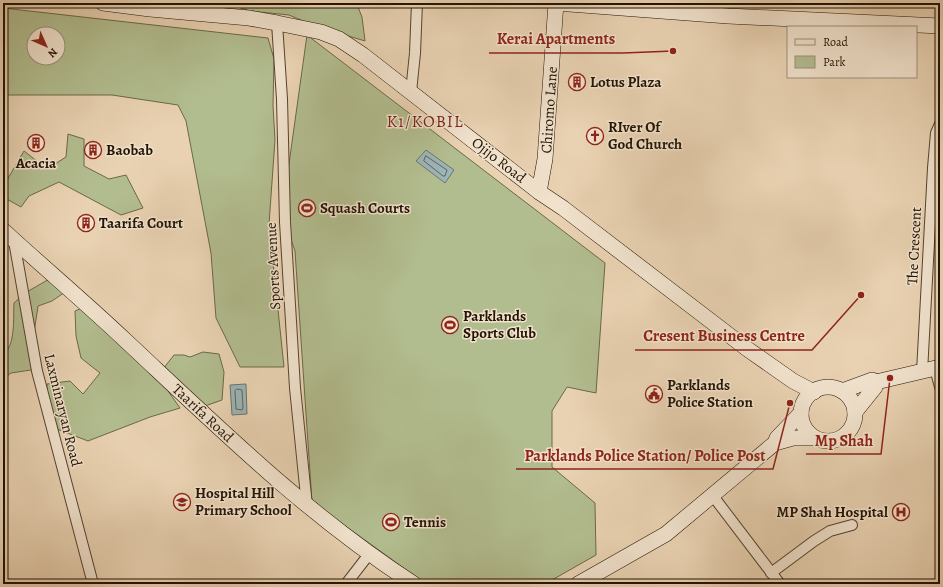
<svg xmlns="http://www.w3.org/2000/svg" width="943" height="587" font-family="Alegreya,serif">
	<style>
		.green { fill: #b2bd8f; stroke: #6a6849; fill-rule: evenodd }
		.water { fill: #9cb5b7; stroke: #6b746f }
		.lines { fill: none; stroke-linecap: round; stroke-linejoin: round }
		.shore { stroke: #5f645d; stroke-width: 1 }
		.street-casing { stroke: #54432f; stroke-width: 12 }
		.secondary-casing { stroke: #221303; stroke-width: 16 }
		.street { stroke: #f1e2cd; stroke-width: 10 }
		.secondary { stroke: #f1e2cd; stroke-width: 15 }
		.labels { text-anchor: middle; stroke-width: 3; stroke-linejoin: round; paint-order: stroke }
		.poi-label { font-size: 15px; font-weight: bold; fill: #221303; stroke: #f1e2cd; text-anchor: start }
		.street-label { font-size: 15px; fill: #221303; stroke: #f1e2cd }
		.quarter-label { font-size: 17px; letter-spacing: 1px; fill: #7a1f14; stroke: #f1e2cd }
		.leader { fill: none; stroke: #8f2418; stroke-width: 1.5 }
		.callout-dot { fill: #8f2418; stroke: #f1e2cd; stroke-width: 1.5 }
		.callout-label { font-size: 16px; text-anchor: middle; font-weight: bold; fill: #8f2418; stroke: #f1e2cd; stroke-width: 3; stroke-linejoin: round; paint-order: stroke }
	</style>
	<rect width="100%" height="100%" fill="#e9d2b2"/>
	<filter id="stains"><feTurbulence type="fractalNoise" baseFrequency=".005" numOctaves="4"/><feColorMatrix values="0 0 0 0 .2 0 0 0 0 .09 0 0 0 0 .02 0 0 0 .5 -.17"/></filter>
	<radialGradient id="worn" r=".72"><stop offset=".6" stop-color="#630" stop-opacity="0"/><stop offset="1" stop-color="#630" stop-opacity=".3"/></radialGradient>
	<!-- green -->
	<g class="green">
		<polygon points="226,3 358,3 358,7 362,17 365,41 315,26 289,15 250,11"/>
		<path d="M3 8 268 38 274 59 273 106 275 140 269 224 284 367H240L216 318 211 253 186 121 178 105 112 95H7L3 93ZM34 34H58V58H34Z"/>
		<polygon points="307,35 605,263 596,393 567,387 552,411 552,467 595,503 596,555 545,584 426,584 312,502 295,251 282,214"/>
		<polygon points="68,134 84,139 84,166 109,179 126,175 143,208 121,215 59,182 29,196 21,207 3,197 3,184 7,180 24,151 47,169 66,157"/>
		<path d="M58 274 74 286 52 301 38 306 34 333 37 369 11 373 3 379V355C16 345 13 318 14 303L25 293Z"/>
		<polygon points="94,303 138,348 180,408 150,417 88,441 57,429 47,410 47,384 70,381 83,394 100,373 81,358 76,336 75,311"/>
		<polygon points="203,352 219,354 224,372 222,400 205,406 163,369 174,355 184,355 190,357"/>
	</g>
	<!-- water -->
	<g class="water">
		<polygon points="426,150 454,170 445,183 416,161"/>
		<polygon points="246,384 247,414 232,415 230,385"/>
	</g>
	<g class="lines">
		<!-- shore -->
		<g class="shore">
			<polygon points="426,156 447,170 445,176 443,176 424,161"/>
			<polygon points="237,389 242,390 243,408 242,410 236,409 235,391"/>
		</g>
		<!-- street casing -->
		<g class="street-casing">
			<g id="street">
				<polyline points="277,23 282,99 285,222 295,388 307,506"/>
				<polyline points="411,92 415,53 417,3"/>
				<polyline points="14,241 37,371 93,584"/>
				<polyline points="935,368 940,387"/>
				<polyline points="922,372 933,168 936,133 940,124"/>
				<polyline points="713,496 780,584"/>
				<polyline points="771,573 814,541 830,531 852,525"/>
				<polyline points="346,584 370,553"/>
			</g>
		</g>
		<!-- secondary casing -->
		<g class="secondary-casing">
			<g id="secondary">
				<polyline points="103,3 150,9 249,18 277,23 321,32 339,39 363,55 539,192 563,208 746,348 793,381 814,392"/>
				<polyline points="539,192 545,159 556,3 728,16 940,26"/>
				<path d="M3 230C43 267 85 302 125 340 217 426 307 515 414 584"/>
				<circle cx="828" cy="414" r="27"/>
				<polyline points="842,391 872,380 876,382 940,367"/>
				<polyline points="855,412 875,387 876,382"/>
				<polyline points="775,443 793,438 815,438"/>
				<polyline points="578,584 666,534 775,443 777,438 801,413"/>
			</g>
		</g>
		<!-- street -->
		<use href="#street" class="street"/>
		<!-- secondary -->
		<use href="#secondary" class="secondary"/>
	</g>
	<!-- icons -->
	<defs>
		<g id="building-ring" transform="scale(0.9)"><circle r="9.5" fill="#f1e2cd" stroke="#8f2418" stroke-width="1.5"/><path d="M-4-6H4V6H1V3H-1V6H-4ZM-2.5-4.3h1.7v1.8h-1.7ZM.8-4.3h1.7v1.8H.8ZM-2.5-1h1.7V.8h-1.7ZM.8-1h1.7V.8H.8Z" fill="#8f2418"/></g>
		<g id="church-ring" transform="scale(0.9)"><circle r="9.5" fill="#f1e2cd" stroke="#8f2418" stroke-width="1.5"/><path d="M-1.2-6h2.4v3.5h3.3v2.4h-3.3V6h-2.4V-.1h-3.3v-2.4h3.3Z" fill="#8f2418"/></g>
		<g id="stadium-ring" transform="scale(0.9)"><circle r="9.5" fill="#f1e2cd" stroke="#8f2418" stroke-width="1.5"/><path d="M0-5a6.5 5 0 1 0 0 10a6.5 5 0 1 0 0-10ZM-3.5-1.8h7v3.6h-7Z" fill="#8f2418"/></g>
		<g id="civic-ring" transform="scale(0.9)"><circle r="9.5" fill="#f1e2cd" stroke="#8f2418" stroke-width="1.5"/><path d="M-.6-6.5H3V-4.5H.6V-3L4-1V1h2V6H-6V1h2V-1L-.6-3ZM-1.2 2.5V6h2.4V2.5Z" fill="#8f2418"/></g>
		<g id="school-ring" transform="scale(0.9)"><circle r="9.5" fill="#f1e2cd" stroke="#8f2418" stroke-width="1.5"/><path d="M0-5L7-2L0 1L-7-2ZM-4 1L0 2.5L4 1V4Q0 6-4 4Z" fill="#8f2418"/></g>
		<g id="hospital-ring" transform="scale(0.9)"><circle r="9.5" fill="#f1e2cd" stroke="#8f2418" stroke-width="1.5"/><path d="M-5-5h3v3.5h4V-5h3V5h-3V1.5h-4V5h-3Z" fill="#8f2418"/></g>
	</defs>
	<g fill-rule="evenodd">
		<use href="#building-ring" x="577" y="82"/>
		<use href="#church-ring" x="595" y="136"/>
		<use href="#building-ring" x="36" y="143"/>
		<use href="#building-ring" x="93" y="150"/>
		<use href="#stadium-ring" x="307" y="208"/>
		<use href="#building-ring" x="86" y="223"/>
		<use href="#stadium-ring" x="450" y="325"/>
		<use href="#civic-ring" x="654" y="394"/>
		<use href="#school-ring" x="182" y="502"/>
		<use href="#hospital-ring" x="901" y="512"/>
		<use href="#stadium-ring" x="391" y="522"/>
	</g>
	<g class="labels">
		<!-- poi labels -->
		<g class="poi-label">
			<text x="590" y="87">Lotus Plaza</text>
			<text x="608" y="132">RIver Of<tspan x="608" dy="17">God Church</tspan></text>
			<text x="106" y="155">Baobab</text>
			<text x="36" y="168" text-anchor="middle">Acacia</text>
			<text x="320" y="213">Squash Courts</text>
			<text x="99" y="228">Taarifa Court</text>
			<text x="463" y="321">Parklands<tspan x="463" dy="17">Sports Club</tspan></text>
			<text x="667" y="390">Parklands<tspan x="667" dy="17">Police Station</tspan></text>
			<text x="195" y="498">Hospital Hill<tspan x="195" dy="17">Primary School</tspan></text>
			<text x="888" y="517" text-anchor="end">MP Shah Hospital</text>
			<text x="404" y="527">Tennis</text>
		</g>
		<!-- street labels -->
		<g class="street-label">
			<text transform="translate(549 110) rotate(-86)" y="5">Chiromo Lane</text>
			<text transform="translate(499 160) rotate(38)" y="5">Ojijo Road</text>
			<text transform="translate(914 246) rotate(-87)" y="5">The Crescent</text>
			<text transform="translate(273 266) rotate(-93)" y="5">Sports Avenue</text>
			<text transform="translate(63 410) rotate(76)" y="5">Laxminaryan Road</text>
			<text transform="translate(203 413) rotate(43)" y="5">Taarifa Road</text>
		</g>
		<!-- quarter labels -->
		<g class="quarter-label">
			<text x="425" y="127">K1/KOBIL</text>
		</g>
	</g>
	<!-- callouts -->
	<path class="leader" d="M673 51L623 53H489M861 295L812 350H635M890 378L881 454H806M790 403L773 469H516"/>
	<g class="callout-dot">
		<circle cx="673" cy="51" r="4"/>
		<circle cx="861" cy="295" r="4"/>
		<circle cx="890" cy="378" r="4"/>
		<circle cx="790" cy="403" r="4"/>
	</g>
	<g class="callout-label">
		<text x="556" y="44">Kerai Apartments</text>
		<text x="724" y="341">Cresent Business Centre</text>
		<text x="844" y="446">Mp Shah</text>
		<text x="645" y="461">Parklands Police Station/ Police Post</text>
	</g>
	<!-- margin -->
	<rect width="943" height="587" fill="none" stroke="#e9d2b2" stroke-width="16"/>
	<rect x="4" y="4" width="935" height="579" fill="none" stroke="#221303" stroke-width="2"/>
	<rect x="8" y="8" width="927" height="571" fill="none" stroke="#221303"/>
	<!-- legend -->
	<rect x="787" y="26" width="130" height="52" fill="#f1e2cd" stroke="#9e8f7c"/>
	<rect x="795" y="39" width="20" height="6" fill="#f1e2cd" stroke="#9e8f7c"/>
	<text x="823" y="46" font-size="12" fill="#221303">Road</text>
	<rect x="795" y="56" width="20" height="12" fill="#b2bd8f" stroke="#9e8f7c"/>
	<text x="823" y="66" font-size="12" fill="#221303">Park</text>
	<!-- north arrow -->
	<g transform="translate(46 46) rotate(135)"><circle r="19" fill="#f1e2cd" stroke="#9e8f7c"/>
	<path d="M0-3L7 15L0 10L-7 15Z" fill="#8f2418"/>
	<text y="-6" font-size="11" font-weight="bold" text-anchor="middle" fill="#221303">N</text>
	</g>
	<rect width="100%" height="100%" filter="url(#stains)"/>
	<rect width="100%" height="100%" fill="url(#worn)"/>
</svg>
